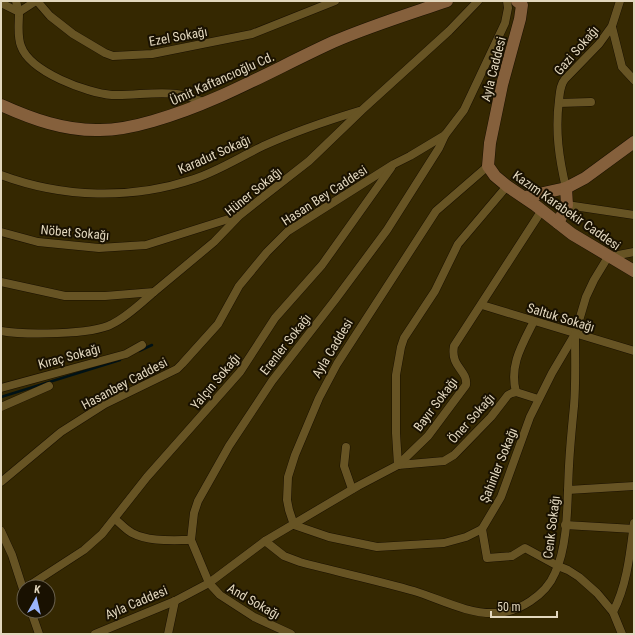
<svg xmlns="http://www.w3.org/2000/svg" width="635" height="635" font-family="'Roboto Condensed',sans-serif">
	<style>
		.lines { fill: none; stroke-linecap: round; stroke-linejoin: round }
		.stream { stroke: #001216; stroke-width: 2.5 }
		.street-casing { stroke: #1a1100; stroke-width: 9 }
		.secondary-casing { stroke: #1a1100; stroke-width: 13 }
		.street { stroke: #675424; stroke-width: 8 }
		.secondary { stroke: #85603c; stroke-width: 12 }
		.labels { text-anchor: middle; stroke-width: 4; stroke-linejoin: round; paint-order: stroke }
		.street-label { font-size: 13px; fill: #e2d7be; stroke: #191101 }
	</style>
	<rect width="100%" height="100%" fill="#352801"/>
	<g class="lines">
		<!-- stream -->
		<g class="stream">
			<polyline points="139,351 152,345"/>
			<polyline points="1,397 120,360"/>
		</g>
		<!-- street casing -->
		<g class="street-casing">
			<g id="street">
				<path d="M16 1C17 5 18 9 19 13 19 24 17 36 21 46 30 72 87 93 112 95 134 96 155 91 177 94 187 95 197 100 206 103"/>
				<polyline points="37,1 50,16 73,34 105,53 113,56 152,54 252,34 335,1"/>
				<polyline points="1,3 19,12"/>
				<polyline points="19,12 36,1"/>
				<polyline points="612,27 622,67 634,80"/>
				<polyline points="559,103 591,102"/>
				<path d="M1 175C63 198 131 200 194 179 218 171 240 157 263 146 294 132 326 121 359 111"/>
				<path d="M566 188C559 158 555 131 559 100 560 92 560 85 565 79L599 44 612 26 620 1"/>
				<polyline points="567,205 634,215"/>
				<polyline points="1,232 38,242 99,248 146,245 238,216"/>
				<polyline points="1,282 65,296 105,296 154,292 214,242 240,215 309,161 362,110 449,31 478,1"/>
				<polyline points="482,305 634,351"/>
				<path d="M1 331C24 335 92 335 112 324 127 317 141 303 154 292"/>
				<polyline points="1,388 126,354 142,345"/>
				<path d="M516 392C509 365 522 345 534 321"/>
				<polyline points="1,407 49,386"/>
				<polyline points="346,447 344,466 352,489"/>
				<polyline points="398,465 396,433 396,375 401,347 404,338 435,291 458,244 507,186"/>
				<polyline points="398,465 444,461 454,455 491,417 508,395 512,393 516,392 538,399"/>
				<polyline points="1,482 61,432 105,404 177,369 182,364 218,324 239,286 267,252 288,231 394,164 410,156 445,135 464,110 505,23 508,8 507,1"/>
				<polyline points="568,490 634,486"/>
				<path d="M115 519C120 523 125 529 132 533 149 542 172 540 191 540"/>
				<polyline points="294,525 329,537 377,547 444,543 466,537 482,529 501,497 530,417 552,373 575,334 586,297 594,280 608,257 634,252"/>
				<polyline points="294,525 289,510 287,500 288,477 295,455 319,398 337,364 436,211 488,166"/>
				<polyline points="565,525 634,529"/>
				<polyline points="482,529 487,558 512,556 525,548 558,566 568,570 579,577 597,593 613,612"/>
				<polyline points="1,531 12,555 24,592"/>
				<path d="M265 541 284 556 300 562C337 572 376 580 414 591 440 599 467 614 495 613 518 613 546 595 555 573 569 543 567 499 569 466 570 446 572 426 574 406 576 382 575 358 575 334"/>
				<polyline points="27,587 84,550 102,534 147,477 240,372 275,318 322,265 391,168"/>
				<polyline points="31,611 39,634"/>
				<path d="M95 634 175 601 209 583 265 541 358 486 398 465 428 436 466 385C468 370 450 367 454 346L542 210"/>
				<polyline points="168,634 175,601"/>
				<polyline points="291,634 254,617 220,595 209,583 191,540 194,513 198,501 229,446 272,381 335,300 387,230 439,148 445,135"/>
				<path d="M622 634 613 612C627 585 630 554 634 523"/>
			</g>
		</g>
		<!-- secondary casing -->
		<g class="secondary-casing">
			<g id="secondary">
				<polyline points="517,1 522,5 520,19 502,85 490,143 488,166 495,176 507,186 535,205 572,234 634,271"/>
				<path d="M1 105C32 119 65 131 100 130 118 130 136 126 153 121 217 103 274 69 333 42 370 26 409 14 447 1"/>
				<polyline points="525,197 566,188 585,178 634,142"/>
				<polyline points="558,223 567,205 566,188"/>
			</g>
		</g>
		<!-- street -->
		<use href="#street" class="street"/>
		<!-- secondary -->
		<use href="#secondary" class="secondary"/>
	</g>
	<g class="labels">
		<!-- street labels -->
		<g class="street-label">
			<text transform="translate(178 36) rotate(-10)" y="5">Ezel Sokağı</text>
			<text transform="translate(576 50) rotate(-49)" y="5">Gazi Sokağı</text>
			<text transform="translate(493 69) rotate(-76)" y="5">Ayla Caddesi</text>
			<text transform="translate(222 78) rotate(-24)" y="5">Ümit Kaftancıoğlu Cd.</text>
			<text transform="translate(214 154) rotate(-24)" y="5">Karadut Sokağı</text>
			<text transform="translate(253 191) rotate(-39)" y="5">Hüner Sokağı</text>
			<text transform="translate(324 195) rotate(-33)" y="5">Hasan Bey Caddesi</text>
			<text transform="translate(567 210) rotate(35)" y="5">Kazım Karabekir Caddesi</text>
			<text transform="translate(75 232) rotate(5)" y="5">Nöbet Sokağı</text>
			<text transform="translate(561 317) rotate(17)" y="5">Saltuk Sokağı</text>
			<text transform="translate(285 344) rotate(-52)" y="5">Erenler Sokağı</text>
			<text transform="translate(332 348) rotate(-59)" y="5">Ayla Caddesi</text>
			<text transform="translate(69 356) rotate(-15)" y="5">Kıraç Sokağı</text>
			<text transform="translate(215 381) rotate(-50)" y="5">Yalçın Sokağı</text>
			<text transform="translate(124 383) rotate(-28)" y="5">Hasanbey Caddesi</text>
			<text transform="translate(435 404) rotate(-53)" y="5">Bayır Sokağı</text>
			<text transform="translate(471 418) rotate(-48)" y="5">Öner Sokağı</text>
			<text transform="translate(498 465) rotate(-68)" y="5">Şahinler Sokağı</text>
			<text transform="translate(551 527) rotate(-83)" y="5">Cenk Sokağı</text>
			<text transform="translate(254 601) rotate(30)" y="5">And Sokağı</text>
			<text transform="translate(136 602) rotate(-23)" y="5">Ayla Caddesi</text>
		</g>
	</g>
	<!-- border -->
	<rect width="635" height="635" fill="none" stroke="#e2d7be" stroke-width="4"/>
	<!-- north arrow -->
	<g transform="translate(36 599) rotate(8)"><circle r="19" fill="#191101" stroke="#69604d"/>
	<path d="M0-3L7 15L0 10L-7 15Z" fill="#9ab5fd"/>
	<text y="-6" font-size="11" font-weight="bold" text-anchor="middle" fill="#e2d7be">K</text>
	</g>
	<!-- scale -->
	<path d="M491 611v6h66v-6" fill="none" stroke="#e2d7be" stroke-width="2"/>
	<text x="497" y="611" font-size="12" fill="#e2d7be" stroke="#191101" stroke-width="3" paint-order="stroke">50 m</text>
</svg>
